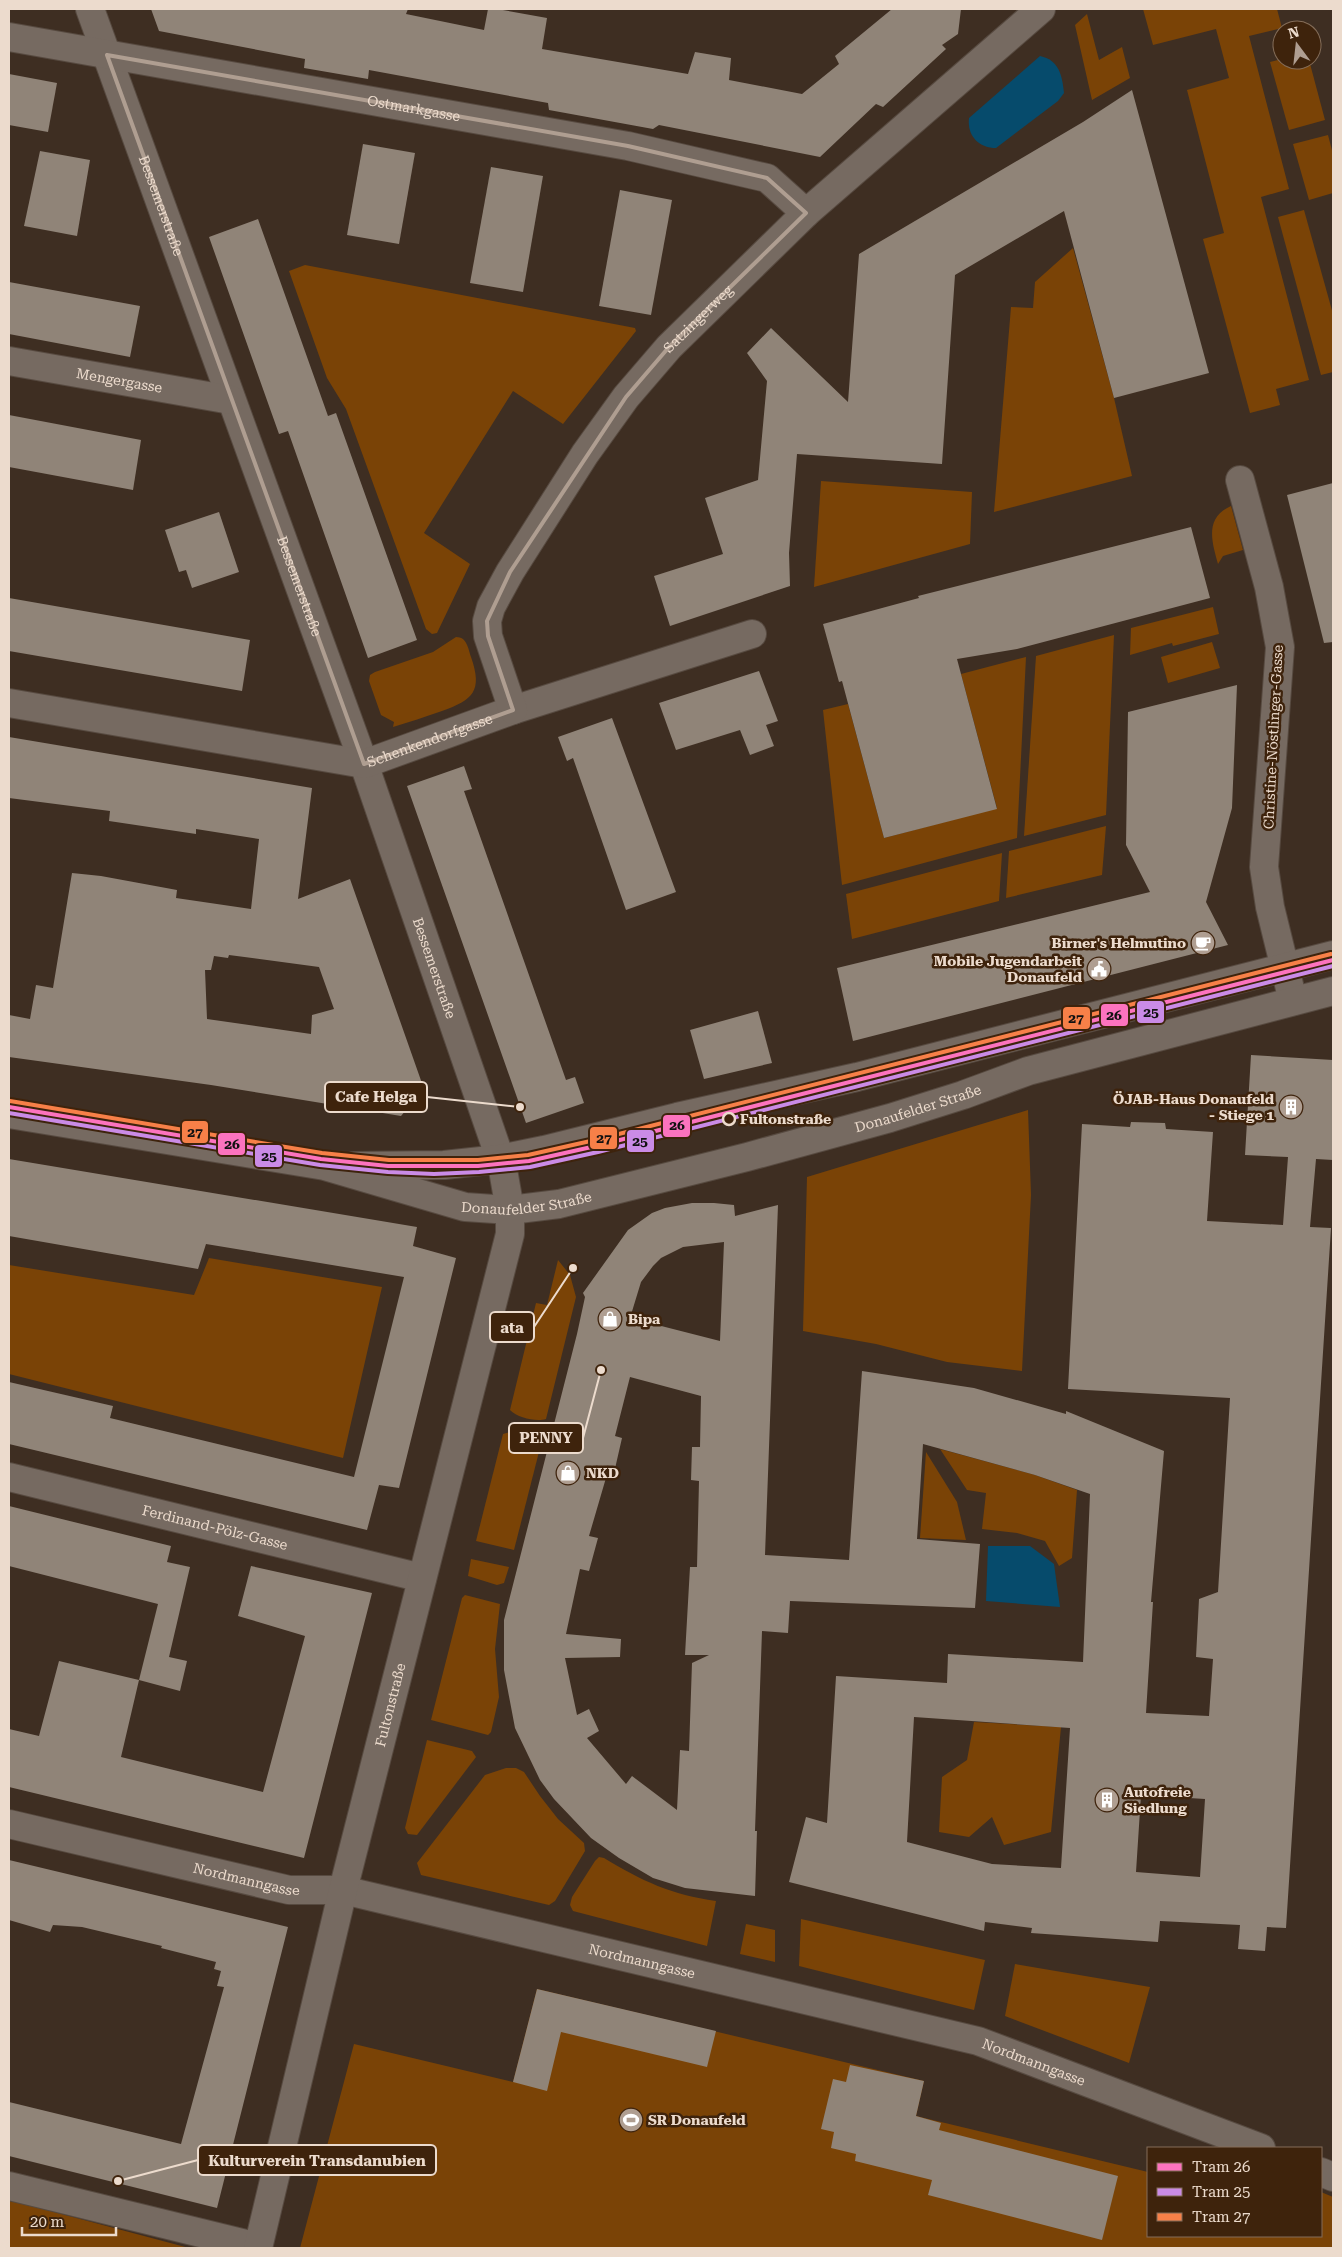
<svg xmlns="http://www.w3.org/2000/svg" width="1342" height="2257" font-family="'Roboto Serif',serif">
	<style>
		.green { fill: #7a4306 }
		.water { fill: #064b6c }
		.building { fill: #908478; fill-rule: evenodd }
		.lines { fill: none; stroke-linecap: round; stroke-linejoin: round }
		.street-casing { stroke: #574a40; stroke-width: 30 }
		.secondary-casing { stroke: #574a40; stroke-width: 30 }
		.street { stroke: #766a61; stroke-width: 28 }
		.secondary { stroke: #766a61; stroke-width: 28 }
		.tram-1-casing { stroke: #3e230c; stroke-width: 8 }
		.tram-2-casing { stroke: #3e230c; stroke-width: 8 }
		.tram-3-casing { stroke: #3e230c; stroke-width: 8 }
		.tram-1 { stroke: #fc73be; stroke-width: 4 }
		.tram-2 { stroke: #ca8be6; stroke-width: 4 }
		.tram-3 { stroke: #f78048; stroke-width: 4 }
		.marked { fill: none; stroke: #af9e91; stroke-width: 4; stroke-linejoin: round }
		.stop-dot { fill: #3e230c; stroke: #ecdbcd; stroke-width: 2.5 }
		.labels { text-anchor: middle; stroke-width: 5; stroke-linejoin: round; paint-order: stroke }
		.street-label { font-size: 14px; fill: #ecdbcd; stroke: #3e230c }
		.poi-label { font-size: 14px; font-weight: bold; fill: #ecdbcd; stroke: #3e230c; text-anchor: start }
		.stop-label { font-size: 14px; font-weight: bold; fill: #ecdbcd; stroke: #3e230c; text-anchor: start }
		.leader { fill: none; stroke: #ecdbcd; stroke-width: 2 }
		.callout-dot { fill: #ecdbcd; stroke: #3e230c; stroke-width: 2 }
		.callout { fill: #3e230c; stroke: #ecdbcd; stroke-width: 2 }
		.callout-label { font-size: 15px; text-anchor: middle; font-weight: bold; fill: #ecdbcd }
		.line-badge { stroke: #3e230c; stroke-width: 2 }
		.pale-badge-label { font-size: 14px; text-anchor: middle; font-weight: bold; fill: #111 }
	</style>
	<rect width="100%" height="100%" fill="#3e2e22"/>
	<!-- green -->
	<g class="green">
		<polygon points="1143,9 1277,9 1282,28 1249,36 1289,189 1261,197 1309,380 1276,389 1280,405 1250,413 1203,239 1224,233 1187,90 1229,78 1216,29 1153,45"/>
		<polygon points="1087,14 1099,60 1122,47 1130,78 1092,100 1075,25"/>
		<polygon points="1282,59 1309,60 1325,120 1289,130 1270,62"/>
		<polygon points="1328,135 1333,154 1333,193 1309,200 1293,144"/>
		<polygon points="1304,210 1333,314 1333,372 1321,375 1278,217"/>
		<polygon points="1073,248 1114,398 1132,476 994,512 1011,307 1033,308 1035,282"/>
		<polygon points="305,265 635,328 636,331 563,424 513,391 424,533 470,564 437,633 432,634 426,629 346,409 327,378 289,271"/>
		<polygon points="821,481 972,492 970,544 814,587"/>
		<path d="M1231 506 1243 550 1223 556 1218 564C1212 542 1204 518 1231 506Z"/>
		<polygon points="1213,607 1219,634 1173,646 1172,643 1130,655 1131,628"/>
		<polygon points="1114,635 1106,815 1024,836 1036,656"/>
		<path d="M456 637C467 637 468 648 471 657 483 691 473 700 442 711 425 717 409 722 393 727L394 722 381 715 369 681 370 675 375 672 433 652Z"/>
		<polygon points="1212,642 1220,668 1168,683 1161,657"/>
		<polygon points="1026,657 1017,838 842,885 823,710 848,704 884,838 997,808 961,674"/>
		<polygon points="1106,826 1102,875 1006,898 1009,851"/>
		<polygon points="1002,853 999,901 852,939 846,894"/>
		<polygon points="1028,1110 1031,1195 1022,1371 947,1362 876,1344 803,1331 807,1177"/>
		<polygon points="209,1258 382,1287 343,1458 9,1374 9,1265 194,1295"/>
		<path d="M558 1260 570 1275 576 1297 546 1419C536 1422 518 1418 510 1410L536 1303 547 1305Z"/>
		<polygon points="510,1432 537,1438 541,1444 514,1550 476,1541 503,1434"/>
		<polygon points="940,1449 1035,1475 1077,1490 1072,1558 1059,1566 1045,1541 1017,1533 982,1529 986,1493 967,1490"/>
		<polygon points="926,1452 957,1502 966,1540 920,1538"/>
		<polygon points="471,1559 509,1567 504,1583 497,1585 468,1576"/>
		<polygon points="465,1595 500,1604 495,1649 499,1697 491,1732 488,1735 431,1720 462,1598"/>
		<polygon points="974,1722 1061,1727 1051,1832 1004,1845 992,1817 969,1837 939,1832 942,1777 967,1760"/>
		<polygon points="427,1740 472,1751 476,1757 417,1835 408,1834 405,1828"/>
		<polygon points="506,1768 516,1768 524,1772 540,1796 558,1819 584,1843 585,1851 555,1901 549,1905 421,1875 417,1863 485,1775"/>
		<path d="M599 1857 604 1858C642 1881 672 1895 716 1901L707 1946 573 1911 570 1905 572 1897 595 1861Z"/>
		<polygon points="801,1919 985,1960 974,2010 799,1966"/>
		<polygon points="746,1924 775,1930 775,1962 740,1954"/>
		<polygon points="1015,1964 1150,1987 1129,2063 1005,2016"/>
		<polygon points="537,1989 924,2081 916,2116 1148,2172 1148,2236 1321,2236 1321,2192 1333,2197 1333,2248 300,2248 354,2044 513,2082"/>
		<polygon points="9,2200 189,2248 9,2248"/>
	</g>
	<!-- water -->
	<g class="water">
		<path d="M1040 56C1059 60 1062 75 1064 93L1058 101 996 148C978 148 967 135 969 118Z"/>
		<polygon points="988,1546 1030,1546 1054,1564 1060,1607 986,1601"/>
	</g>
	<!-- building -->
	<g class="building">
		<polygon points="151,9 408,9 406,14 484,30 488,9 497,9 547,18 542,49 688,74 695,52 731,58 729,80 802,94 839,64 835,56 892,9 961,9 958,34 942,45 946,49 883,107 876,104 820,157 659,125 653,129 549,110 548,103 369,70 368,79 304,68 305,59 159,31"/>
		<polygon points="9,74 57,83 48,132 9,125"/>
		<polygon points="1132,90 1209,373 1114,398 1064,211 955,275 942,464 797,454 789,553 790,586 670,626 654,576 723,554 705,498 758,480 767,381 747,353 771,328 848,402 859,254 1083,122"/>
		<polygon points="363,144 415,153 399,244 347,235"/>
		<polygon points="40,151 90,160 77,236 24,226"/>
		<polygon points="491,167 543,176 523,292 470,283"/>
		<polygon points="620,190 672,200 651,315 599,306"/>
		<polygon points="258,219 328,416 336,413 417,640 368,658 288,431 279,434 209,237"/>
		<polygon points="9,282 140,306 130,357 9,334"/>
		<polygon points="9,415 141,440 133,490 9,467"/>
		<polygon points="1333,483 1333,642 1324,643 1287,495"/>
		<polygon points="219,512 239,572 192,588 186,570 179,572 165,530"/>
		<polygon points="1191,527 1210,598 1017,649 957,659 997,809 884,838 842,681 839,682 823,624 919,598 918,596"/>
		<polygon points="9,598 250,640 242,691 9,651"/>
		<polygon points="759,671 778,721 766,725 774,746 750,755 740,730 676,750 659,703"/>
		<polygon points="1237,685 1232,808 1206,902 1228,945 853,1041 837,968 1150,892 1126,845 1128,712"/>
		<polygon points="612,718 676,892 626,910 573,758 567,761 558,737"/>
		<path d="M9 737 312 788 298 899 350 879 424 1089 401 1116 211 1085 9 1057V1015L30 1019 36 985 53 988 72 873 101 876 177 890 176 898 251 909 259 839 196 829V834L109 821 110 811 9 798ZM229 955 319 967 334 1009 312 1015 311 1034 207 1019 205 970H211L214 956 228 958Z"/>
		<polygon points="464,766 472,789 464,791 566,1080 575,1077 584,1103 526,1123 407,786"/>
		<polygon points="758,1011 772,1063 704,1079 690,1030"/>
		<path d="M1251 1055 1333 1060V1160L1316 1159 1310 1227 1331 1228 1286 1928 1267 1927 1265 1951 1238 1949 1240 1925 1160 1921 1158 1942 1031 1933 1032 1928 985 1922 984 1931 789 1882 806 1817 827 1823 836 1676 947 1683 948 1654 1083 1662 1090 1494 1035 1475 923 1444 917 1539 980 1544 975 1608 790 1601 788 1633 762 1631 755 1831H757L755 1896 685 1888 653 1878 619 1858 591 1838 554 1799 540 1780 515 1728 504 1670V1620L577 1334 585 1297 583 1293 628 1230 652 1213 665 1208 692 1203H714L734 1205 735 1216 778 1205 765 1555 849 1560 862 1371 974 1388 1066 1414V1411L1164 1451 1151 1602H1153L1146 1713 1209 1716 1213 1659 1196 1657 1199 1599 1218 1592 1230 1398 1068 1389 1082 1124 1130 1127 1131 1122 1165 1123 1166 1129 1213 1132 1207 1221 1283 1225 1288 1157 1245 1155ZM724 1242 720 1341 630 1318 641 1282 653 1266 661 1258 683 1247ZM630 1377 701 1396 700 1447H692L691 1480 699 1481 697 1567H690L685 1655H709L692 1663 689 1751 680 1750 677 1810 632 1776 626 1784 587 1738 599 1731 589 1709 577 1715 565 1658 620 1657 621 1639 566 1634 580 1569 589 1571 598 1538 589 1536 608 1471 614 1473 622 1438 615 1436ZM914 1717 1070 1728 1061 1868 992 1864 907 1842ZM1141 1795 1205 1799 1200 1877 1136 1872Z"/>
		<polygon points="9,1159 417,1227 413,1246 456,1258 399,1488 379,1485 367,1530 9,1444 9,1382 113,1406 110,1418 354,1477 404,1277 206,1244 198,1269 9,1236"/>
		<polygon points="9,1506 171,1546 167,1562 190,1567 169,1657 187,1661 180,1691 139,1680 158,1604 9,1566"/>
		<polygon points="251,1566 372,1593 304,1858 9,1787 9,1729 39,1736 59,1661 139,1680 121,1757 263,1792 305,1636 238,1616"/>
		<polygon points="9,1860 288,1927 217,2208 9,2156 9,2102 181,2144 224,1987 217,1986 221,1971 214,1969 216,1962 161,1948 162,1946 82,1927 53,1925 50,1932 9,1920"/>
		<polygon points="537,1989 716,2031 707,2067 561,2032 547,2091 513,2082"/>
		<polygon points="850,2065 924,2081 916,2116 941,2123 939,2130 1118,2176 1102,2240 928,2195 932,2180 855,2161 856,2154 831,2148 834,2132 821,2129 833,2079 846,2082"/>
	</g>
	<g class="lines">
		<!-- street casing -->
		<g class="street-casing">
			<g id="street">
				<path id="s1" d="M90 9 364 764 502 1164"/>
				<path id="s2" d="M9 37 628 146 767 178 806 213"/>
				<path id="s3" d="M9 361 231 400"/>
				<polyline points="1240,480 1269,587 1280,647 1264,867 1270,907 1293,1001"/>
				<path id="s4" d="M9 703 364 764 513 710 752 634"/>
				<path id="s5" d="M513 710 488 636 487 621 491 607 510 572 585 454 626 397 669 347 806 213 1041 9"/>
				<path id="s6" d="M9 1477 422 1578"/>
				<path id="s7" d="M9 1824 289 1890H343L978 2041 1261 2148"/>
				<polyline points="1321,2172 1333,2177"/>
				<polyline points="9,2186 258,2247"/>
			</g>
		</g>
		<!-- secondary casing -->
		<g class="secondary-casing">
			<g id="secondary">
				<path id="s8" d="M9 1114 325 1166 465 1207 510 1210 559 1204 747 1157 890 1118 963 1095 1028 1071 1333 991"/>
				<polyline points="354,1166 444,1165 500,1159 544,1150 677,1117 857,1077 1333,955"/>
				<path id="s9" d="M258 2248 343 1890 510 1234V1210L502 1164"/>
			</g>
		</g>
		<!-- street -->
		<use href="#street" class="street"/>
		<!-- secondary -->
		<use href="#secondary" class="secondary"/>
		<!-- tram-1 casing -->
		<g class="tram-1-casing">
			<polyline id="tram-1" points="9,1107 321,1159 388,1166 478,1166 529,1161 596,1146 1333,960"/>
		</g>
		<!-- tram-2 casing -->
		<g class="tram-2-casing">
			<polyline id="tram-2" points="9,1113 320,1165 388,1172 434,1174 479,1172 530,1167 598,1152 1333,966"/>
		</g>
		<!-- tram-3 casing -->
		<g class="tram-3-casing">
			<polyline id="tram-3" points="10,1101 322,1153 389,1160 478,1160 528,1155 595,1140 1331,954"/>
		</g>
		<!-- tram-1 -->
		<use href="#tram-1" class="tram-1"/>
		<!-- tram-2 -->
		<use href="#tram-2" class="tram-2"/>
		<!-- tram-3 -->
		<use href="#tram-3" class="tram-3"/>
	</g>
	<!-- marked area -->
	<path class="marked" d="M107 55 628 146 767 178 806 213 669 347 626 397 510 572 487 621 488 636 513 710 364 764Z"/>
	<!-- icons -->
	<defs>
		<g id="cafe-disc" transform="scale(1.25)"><circle r="9.5" fill="#af9e91" stroke="#3e230c"/><path d="M-5.5-4.5H6V0H3Q3 3.5 0 3.5H-2.5Q-5.5 3.5-5.5 0ZM3-3.2v2h1.7v-2ZM-6 4.5H4V6H-6Z" fill="#fff"/></g>
		<g id="civic-disc" transform="scale(1.25)"><circle r="9.5" fill="#af9e91" stroke="#3e230c"/><path d="M-.6-6.5H3V-4.5H.6V-3L4-1V1h2V6H-6V1h2V-1L-.6-3ZM-1.2 2.5V6h2.4V2.5Z" fill="#fff"/></g>
		<g id="building-disc" transform="scale(1.25)"><circle r="9.5" fill="#af9e91" stroke="#3e230c"/><path d="M-4-6H4V6H1V3H-1V6H-4ZM-2.5-4.3h1.7v1.8h-1.7ZM.8-4.3h1.7v1.8H.8ZM-2.5-1h1.7V.8h-1.7ZM.8-1h1.7V.8H.8Z" fill="#fff"/></g>
		<g id="shop-disc" transform="scale(1.25)"><circle r="9.5" fill="#af9e91" stroke="#3e230c"/><path d="M-5-2.5h2.3a2.7 3.5 0 0 1 5.4 0H5L5.5 6h-11ZM-1.5-2.5h3a1.5 2.3 0 0 0-3 0Z" fill="#fff"/></g>
		<g id="stadium-disc" transform="scale(1.25)"><circle r="9.5" fill="#af9e91" stroke="#3e230c"/><path d="M0-5a6.5 5 0 1 0 0 10a6.5 5 0 1 0 0-10ZM-3.5-1.8h7v3.6h-7Z" fill="#fff"/></g>
	</defs>
	<g fill-rule="evenodd">
		<use href="#cafe-disc" x="1203" y="943"/>
		<use href="#civic-disc" x="1099" y="969"/>
		<use href="#building-disc" x="1291" y="1107"/>
		<use href="#shop-disc" x="610" y="1319"/>
		<use href="#shop-disc" x="568" y="1473"/>
		<use href="#building-disc" x="1107" y="1800"/>
		<use href="#stadium-disc" x="631" y="2120"/>
	</g>
	<!-- markers -->
	<circle class="stop-dot" cx="729" cy="1119" r="6"/>
	<g class="labels">
		<!-- street labels -->
		<g class="street-label">
			<text dy="5" stroke="none"><textPath href="#s2" startOffset="411">Ostmarkgasse</textPath></text>
			<text dy="5" stroke="none"><textPath href="#s1" startOffset="209">Bessemerstraße</textPath></text>
			<text dy="5" stroke="none"><textPath href="#s5" startOffset="464">Satzingerweg</textPath></text>
			<text dy="5" stroke="none"><textPath href="#s3" startOffset="112">Mengergasse</textPath></text>
			<text dy="5" stroke="none"><textPath href="#s1" startOffset="614">Bessemerstraße</textPath></text>
			<text transform="translate(1273 737) rotate(-87)" y="5">Christine-Nöstlinger-Gasse</text>
			<text dy="5" stroke="none"><textPath href="#s4" startOffset="430">Schenkendorfgasse</textPath></text>
			<text dy="5" stroke="none"><textPath href="#s1" startOffset="1019">Bessemerstraße</textPath></text>
			<text dy="5" stroke="none"><textPath href="#s8" startOffset="932">Donaufelder Straße</textPath></text>
			<text dy="5" stroke="none"><textPath href="#s8" startOffset="528">Donaufelder Straße</textPath></text>
			<text dy="5" stroke="none"><textPath href="#s6" startOffset="212">Ferdinand-Pölz-Gasse</textPath></text>
			<text dy="5" stroke="none"><textPath href="#s9" startOffset="559">Fultonstraße</textPath></text>
			<text dy="5" stroke="none"><textPath href="#s7" startOffset="244">Nordmanngasse</textPath></text>
			<text dy="5" stroke="none"><textPath href="#s7" startOffset="649">Nordmanngasse</textPath></text>
			<text dy="5" stroke="none"><textPath href="#s7" startOffset="1054">Nordmanngasse</textPath></text>
		</g>
		<!-- poi labels -->
		<g class="poi-label">
			<text x="1186" y="948" text-anchor="end">Birner's Helmutino</text>
			<text x="1082" y="966" text-anchor="end">Mobile Jugendarbeit<tspan x="1082" dy="16">Donaufeld</tspan></text>
			<text x="1274" y="1104" text-anchor="end">ÖJAB-Haus Donaufeld<tspan x="1274" dy="16">- Stiege 1</tspan></text>
			<text x="628" y="1324">Bipa</text>
			<text x="586" y="1478">NKD</text>
			<text x="1124" y="1797">Autofreie<tspan x="1124" dy="16">Siedlung</tspan></text>
			<text x="648" y="2125">SR Donaufeld</text>
		</g>
		<!-- stop labels -->
		<g class="stop-label">
			<text x="740" y="1124">Fultonstraße</text>
		</g>
	</g>
	<!-- callouts -->
	<path class="leader" d="M520 1107L427 1097M573 1268L534 1327M601 1370L583 1438M118 2181L198 2160"/>
	<g class="callout-dot">
		<circle cx="520" cy="1107" r="5"/>
		<circle cx="573" cy="1268" r="5"/>
		<circle cx="601" cy="1370" r="5"/>
		<circle cx="118" cy="2181" r="5"/>
	</g>
	<g class="callout">
		<rect x="325" y="1082" width="102" height="30" rx="5"/>
		<rect x="490" y="1312" width="44" height="30" rx="5"/>
		<rect x="509" y="1423" width="74" height="30" rx="5"/>
		<rect x="198" y="2145" width="238" height="30" rx="5"/>
	</g>
	<g class="callout-label">
		<text x="376" y="1102">Cafe Helga</text>
		<text x="512" y="1333">ata</text>
		<text x="546" y="1443">PENNY</text>
		<text x="317" y="2166">Kulturverein Transdanubien</text>
	</g>
	<g class="line-badge">
		<rect x="1136" y="1000" width="29" height="24" rx="5" fill="#ca8be6"/>
		<rect x="1100" y="1003" width="29" height="24" rx="5" fill="#fc73be"/>
		<rect x="1062" y="1006" width="29" height="24" rx="5" fill="#f78048"/>
		<rect x="662" y="1114" width="29" height="24" rx="5" fill="#fc73be"/>
		<rect x="181" y="1120" width="28" height="24" rx="5" fill="#f78048"/>
		<rect x="589" y="1126" width="29" height="24" rx="5" fill="#f78048"/>
		<rect x="626" y="1129" width="29" height="24" rx="5" fill="#ca8be6"/>
		<rect x="217" y="1132" width="29" height="24" rx="5" fill="#fc73be"/>
		<rect x="254" y="1144" width="29" height="24" rx="5" fill="#ca8be6"/>
	</g>
	<g class="pale-badge-label">
		<text x="1151" y="1017">25</text>
		<text x="1114" y="1020">26</text>
		<text x="1076" y="1023">27</text>
		<text x="677" y="1130">26</text>
		<text x="195" y="1137">27</text>
		<text x="604" y="1143">27</text>
		<text x="640" y="1146">25</text>
		<text x="232" y="1149">26</text>
		<text x="269" y="1161">25</text>
	</g>
	<!-- border -->
	<rect width="1342" height="2257" fill="none" stroke="#ecdbcd" stroke-width="20"/>
	<!-- legend -->
	<rect x="1147" y="2147" width="175" height="90" fill="#3e230c" stroke="#846d59"/>
	<rect x="1157" y="2163" width="25" height="8" fill="#fc73be" stroke="#846d59"/>
	<text x="1192" y="2172" font-size="15" fill="#ecdbcd">Tram 26</text>
	<rect x="1157" y="2188" width="25" height="8" fill="#ca8be6" stroke="#846d59"/>
	<text x="1192" y="2197" font-size="15" fill="#ecdbcd">Tram 25</text>
	<rect x="1157" y="2213" width="25" height="8" fill="#f78048" stroke="#846d59"/>
	<text x="1192" y="2222" font-size="15" fill="#ecdbcd">Tram 27</text>
	<!-- north arrow -->
	<g transform="translate(1297 45) rotate(345)"><circle r="24" fill="#3e230c" stroke="#846d59"/>
	<path d="M0-4L9 19L0 12L-9 19Z" fill="#af9e91"/>
	<text y="-8" font-size="14" font-weight="bold" text-anchor="middle" fill="#ecdbcd">N</text>
	</g>
	<!-- scale -->
	<path d="M22 2227v8h94v-8" fill="none" stroke="#ecdbcd" stroke-width="2.5"/>
	<text x="30" y="2227" font-size="15" fill="#ecdbcd" stroke="#3e230c" stroke-width="4" paint-order="stroke">20 m</text>
</svg>
